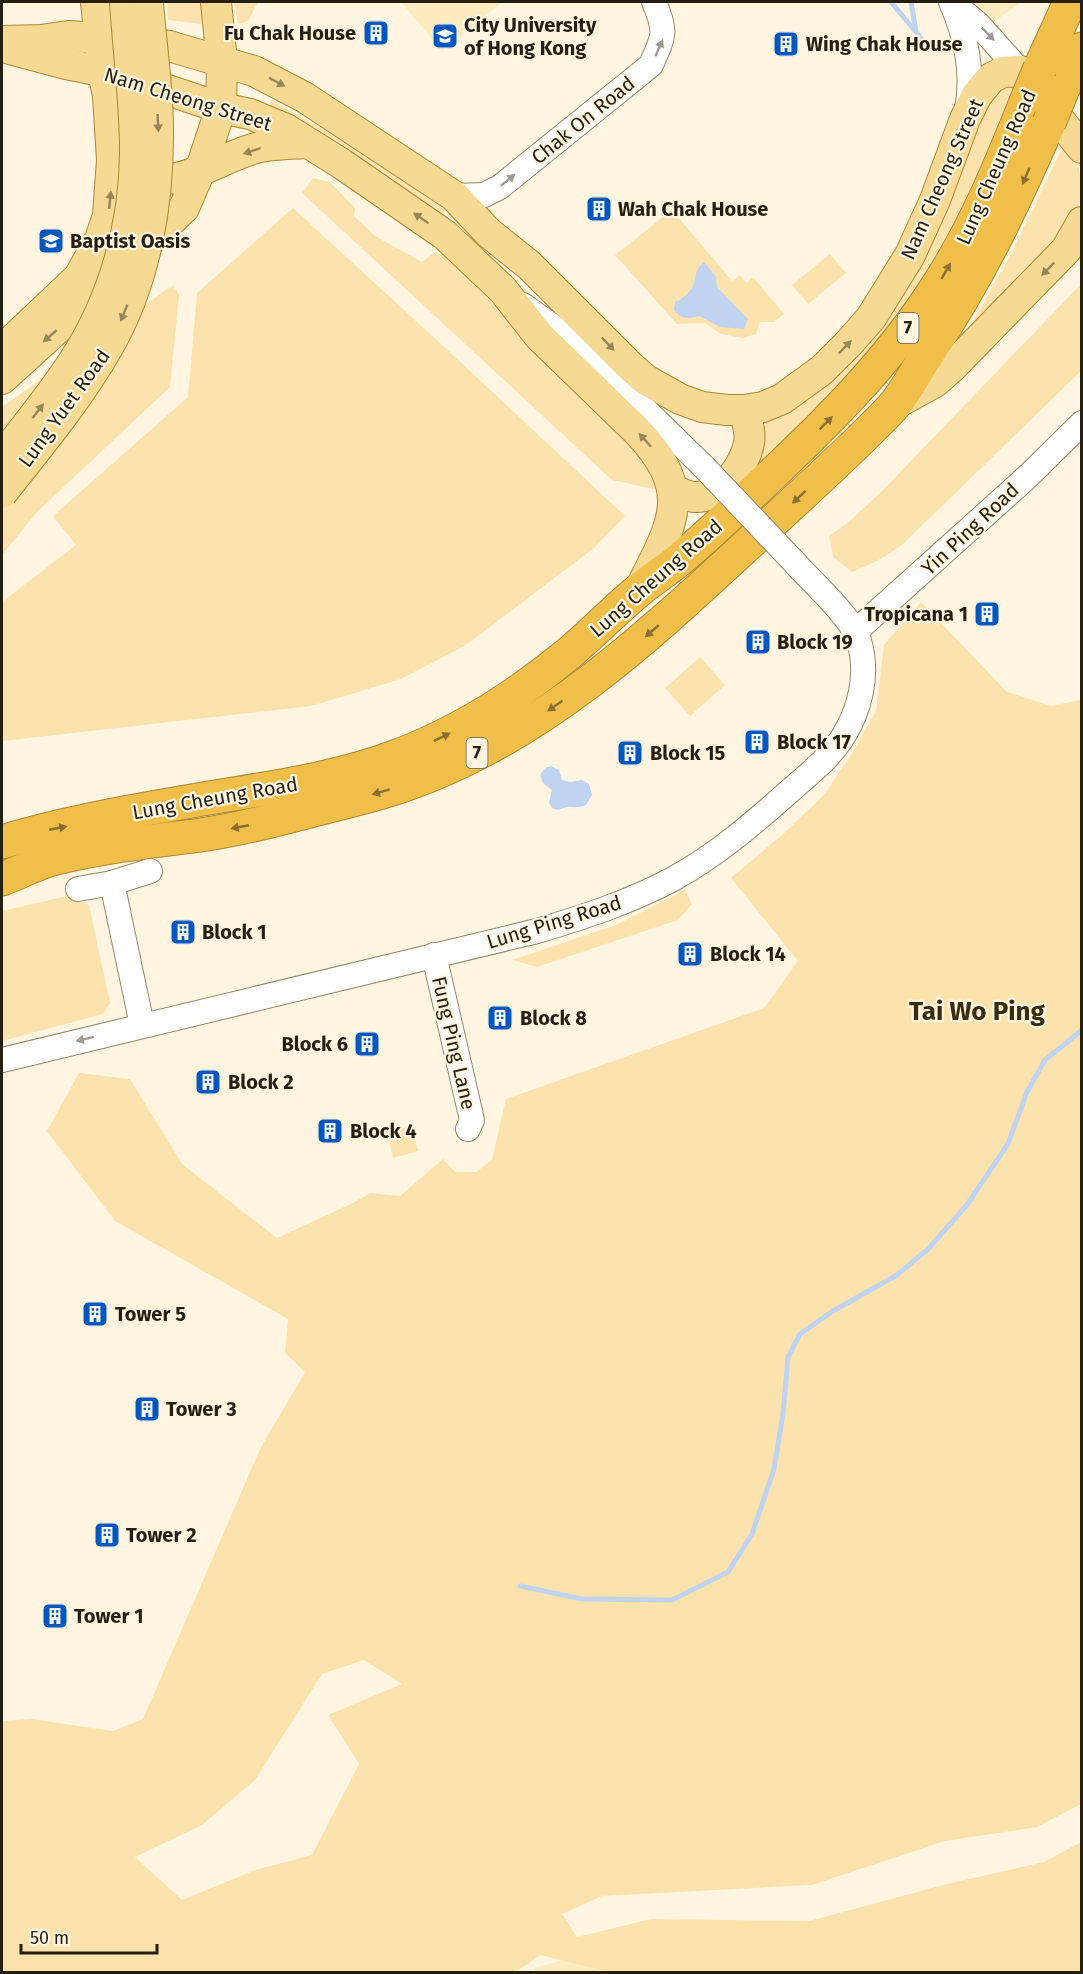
<svg xmlns="http://www.w3.org/2000/svg" width="1083" height="1974" font-family="'Fira Sans',sans-serif">
	<style>
		.built { fill: #ffebc0 }
		.green { fill: #fce3ae; fill-rule: evenodd }
		.water { fill: #c0d4f1 }
		.lines { fill: none; stroke-linecap: round; stroke-linejoin: round }
		.stream { stroke: #c0d4f1; stroke-width: 5 }
		.minor-casing { stroke: #968767; stroke-width: 26 }
		.major-casing { stroke: #a98736; stroke-width: 32 }
		.highway-casing { stroke: #a98736; stroke-width: 35 }
		.minor { stroke: #fff; stroke-width: 24 }
		.major { stroke: #f6d992; stroke-width: 30 }
		.highway { stroke: #f0bf4a; stroke-width: 33 }
		.minor-bridge-casing { stroke: #968767; stroke-width: 26; stroke-linecap: butt }
		.major-bridge-casing { stroke: #a98736; stroke-width: 32; stroke-linecap: butt }
		.highway-bridge-casing { stroke: #a98736; stroke-width: 35; stroke-linecap: butt }
		.minor-bridge { stroke: #fff; stroke-width: 24 }
		.major-bridge { stroke: #f6d992; stroke-width: 30 }
		.highway-bridge { stroke: #f0bf4a; stroke-width: 33 }
		.oneway { fill: #9d9a94 }
		.oneway2 { fill: #988558 }
		.oneway3 { fill: #8a6f2e }
		.labels { text-anchor: middle; stroke-width: 4.5; stroke-linejoin: round; paint-order: stroke }
		.shield { fill: #fff5e0; stroke: #665f50; stroke-width: 1.5 }
		.shield-label { font-size: 18px; font-weight: bold; fill: #251f12 }
		.poi-label { font-size: 20px; font-weight: bold; fill: #251f12; stroke: #fff5e0; text-anchor: start }
		.street-label { font-size: 20px; fill: #251f12; stroke: #fff5e0 }
		.district-label { font-size: 26px; font-weight: bold; fill: #3a2c0e; stroke: #fff5e0 }
	</style>
	<rect width="100%" height="100%" fill="#fff5e0"/>
	<!-- built -->
	<g class="built">
		<polygon points="401,2 502,2 442,51"/>
		<polygon points="969,2 1022,2 989,25"/>
		<polygon points="571,1958 614,1972 534,1972 534,1968"/>
	</g>
	<!-- green -->
	<g class="green">
		<polygon points="167,2 205,2 207,19 202,24 168,20"/>
		<polygon points="234,2 258,2 248,21 238,24"/>
		<path d="M1018 80C986 155 954 232 907 300 866 360 814 412 761 463L754 457 757 434 773 415 823 380 995 89Z"/>
		<polygon points="271,100 356,148 445,210 440,218 268,110"/>
		<path d="M1067 138C1083 168 1083 186 1077 220L955 352 1010 256Z"/>
		<polygon points="313,178 330,182 355,208 354,216 375,236 422,262 435,252 461,264 646,451 667,492 612,480 302,193"/>
		<polygon points="293,208 454,356 625,516 594,548 466,645 401,679 311,706 2,741 2,602 76,545 53,516 188,397 197,293"/>
		<polygon points="672,210 732,281 740,275 746,283 753,277 784,314 774,322 760,322 756,334 743,338 721,334 705,323 677,324 615,255"/>
		<polygon points="830,254 846,273 808,304 792,285"/>
		<polygon points="1081,284 1081,371 902,545 877,561 852,572 833,557 829,536 849,522 885,488"/>
		<polygon points="173,285 179,295 170,387 37,512 2,555 2,407"/>
		<path d="M921 602 1007 692 1051 706 1081 700V1804L1037 1827 945 1841 812 1885 602 1896 562 1914 577 1937 651 1919 809 1921 947 1884 1044 1862 1081 1842V1972H609L540 1955 516 1972H2V1721L31 1719 113 1731 143 1719 260 1449 305 1372 285 1353 288 1319 115 1221 47 1131 79 1073 130 1079 182 1164 277 1238 353 1203 370 1193 400 1196 443 1159 455 1172H476L492 1160 506 1099 764 1008 798 961 731 878 782 835 823 796 851 755 876 711 884 645ZM364 1660 402 1684 328 1715 359 1764 312 1855 255 1870 182 1900 135 1857 202 1825 255 1780 322 1674Z"/>
		<polygon points="700,657 725,685 690,716 665,688"/>
		<polygon points="685,890 692,904 678,920 537,967 512,960 616,925"/>
		<polygon points="67,896 89,905 110,1003 103,1014 2,1041 2,911"/>
		<polygon points="412,1126 418,1151 393,1158 387,1133"/>
	</g>
	<!-- water -->
	<g class="water">
		<path d="M704 262 716 277 717 287 748 319 744 329 720 327 699 316C688 319 682 320 674 310L675 302C704 288 688 274 704 262Z"/>
		<path d="M551 766 559 770 562 780 570 782 582 780 589 784 592 795 586 805C575 810 571 804 558 810L552 808 549 803 552 790 543 783 540 775 545 768Z"/>
	</g>
	<g class="lines">
		<!-- stream -->
		<g class="stream">
			<polyline points="891,2 930,49"/>
			<polyline points="911,2 916,31"/>
			<polyline points="520,1586 582,1599 672,1600 728,1572 752,1534 774,1469 783,1414 788,1357 800,1334 833,1311 897,1275 928,1249 966,1206 1008,1144 1027,1092 1045,1060 1082,1030"/>
		</g>
		<!-- minor casing -->
		<g class="minor-casing">
			<g id="minor">
				<path d="M951 2C966 37 974 71 967 110"/>
				<polyline points="953,3 978,24 1020,71"/>
				<path d="M454 196 484 195 500 187 651 65C664 36 667 32 654 2"/>
				<polyline points="523,305 580,346 704,467"/>
				<polyline points="856,631 1026,478 1082,423"/>
				<polyline points="112,883 142,1025"/>
				<polyline points="78,889 112,883 150,871"/>
				<polyline points="434,955 472,1120 468,1129"/>
				<path d="M2 1060 537 931C584 917 630 902 673 879 717 855 755 822 792 789 809 774 828 759 841 740 860 711 869 675 859 641 853 619 813 583 796 564"/>
			</g>
		</g>
		<!-- major casing -->
		<g class="major-casing">
			<g id="major">
				<polyline points="2,41 41,40 68,36 100,38 169,46 254,71 304,97 454,196 489,233 529,265 631,367 646,380 680,399 702,407 727,410 744,410 763,407 782,399 822,370 849,343 871,318 910,255 935,200 965,119 977,95 991,78 1003,72 1020,71 1082,148"/>
				<path d="M10 49 66 64 126 76 221 108 250 114 286 129 342 164 445 235 503 290 539 336 637 431C695 492 673 523 640 589"/>
				<path d="M133 172C177 194 215 159 256 148 272 144 291 144 307 143"/>
				<polyline points="2,350 79,277 100,239 108,216 112,160 108,96 103,72 96,2"/>
				<polyline points="2,379 57,329 184,208 200,171 221,108 222,62 216,2"/>
				<polyline points="895,404 935,382 952,367 1066,250 1082,222"/>
				<path d="M673 490C681 493 687 497 696 497 722 497 744 467 749 443 751 432 747 421 744 410"/>
			</g>
		</g>
		<!-- highway casing -->
		<g class="highway-casing">
			<g id="highway">
				<polyline points="1040,68 1070,2"/>
				<polyline points="1062,91 1082,49"/>
				<path d="M2 842C63 823 129 812 192 801 261 789 330 781 395 757 459 733 516 697 568 654 592 634 614 611 638 591 653 578 671 568 686 554 713 531 739 506 765 481 829 421 891 359 938 285 976 226 1002 162 1028 97"/>
				<path d="M2 879C18 873 35 864 52 859 99 847 146 842 194 836 237 830 279 819 321 808 350 801 379 794 407 784 551 733 661 624 771 523 805 492 839 461 871 429 879 421 888 413 895 404 909 387 919 365 932 347 981 273 1014 203 1049 123"/>
			</g>
		</g>
		<!-- minor -->
		<use href="#minor" class="minor"/>
		<!-- major -->
		<use href="#major" class="major"/>
		<!-- highway -->
		<use href="#highway" class="highway"/>
		<!-- minor-bridge casing -->
		<g class="minor-bridge-casing">
			<polyline id="minor-bridge" points="704,467 796,564"/>
		</g>
		<!-- major-bridge casing -->
		<g class="major-bridge-casing">
			<g id="major-bridge">
				<path d="M2 457C26 426 51 396 73 362 113 301 135 225 135 151 135 101 128 51 125 2"/>
				<path d="M2 493C39 446 77 401 107 349 145 284 159 204 158 129 158 87 151 44 148 2"/>
			</g>
		</g>
		<!-- highway-bridge casing -->
		<g class="highway-bridge-casing">
			<g id="highway-bridge">
				<polyline points="1028,97 1040,68"/>
				<polyline points="1049,123 1062,91"/>
			</g>
		</g>
		<!-- minor-bridge -->
		<use href="#minor-bridge" class="minor-bridge"/>
		<!-- major-bridge -->
		<use href="#major-bridge" class="major-bridge"/>
		<!-- highway-bridge -->
		<use href="#highway-bridge" class="highway-bridge"/>
	</g>
	<!-- one-way arrows -->
	<defs><path id="oneway-solid" d="M-6-.8H1V-3.2L6.5 0L1 3.2V.8H-6Z" transform="scale(1.5)"/></defs>
	<g class="oneway">
		<use href="#oneway-solid" transform="translate(988 34) rotate(46)"/>
		<use href="#oneway-solid" transform="translate(659 48) rotate(-66)"/>
		<use href="#oneway-solid" transform="translate(508 180) rotate(-39)"/>
		<use href="#oneway-solid" transform="translate(85 1039) rotate(166)"/>
	</g>
	<g class="oneway2">
		<use href="#oneway-solid" transform="translate(277 82) rotate(28)"/>
		<use href="#oneway-solid" transform="translate(158 123) rotate(87)"/>
		<use href="#oneway-solid" transform="translate(252 151) rotate(162)"/>
		<use href="#oneway-solid" transform="translate(110 200) rotate(-84)"/>
		<use href="#oneway-solid" transform="translate(421 218) rotate(-145)"/>
		<use href="#oneway-solid" transform="translate(1048 269) rotate(134)"/>
		<use href="#oneway-solid" transform="translate(124 313) rotate(112)"/>
		<use href="#oneway-solid" transform="translate(50 336) rotate(139)"/>
		<use href="#oneway-solid" transform="translate(608 344) rotate(46)"/>
		<use href="#oneway-solid" transform="translate(845 347) rotate(-46)"/>
		<use href="#oneway-solid" transform="translate(38 411) rotate(-52)"/>
		<use href="#oneway-solid" transform="translate(645 440) rotate(-132)"/>
	</g>
	<g class="oneway3">
		<use href="#oneway-solid" transform="translate(1026 176) rotate(113)"/>
		<use href="#oneway-solid" transform="translate(946 271) rotate(-60)"/>
		<use href="#oneway-solid" transform="translate(826 423) rotate(-45)"/>
		<use href="#oneway-solid" transform="translate(799 497) rotate(137)"/>
		<use href="#oneway-solid" transform="translate(652 631) rotate(139)"/>
		<use href="#oneway-solid" transform="translate(555 706) rotate(145)"/>
		<use href="#oneway-solid" transform="translate(442 737) rotate(-26)"/>
		<use href="#oneway-solid" transform="translate(381 792) rotate(163)"/>
		<use href="#oneway-solid" transform="translate(240 827) rotate(169)"/>
		<use href="#oneway-solid" transform="translate(58 828) rotate(-11)"/>
	</g>
	<!-- icons -->
	<defs>
		<g id="building-square" transform="scale(1.35)"><rect x="-9" y="-9" width="18" height="18" rx="4" fill="#0157c0" stroke="#fff5e0"/><path d="M-4-6H4V6H1V3H-1V6H-4ZM-2.5-4.3h1.7v1.8h-1.7ZM.8-4.3h1.7v1.8H.8ZM-2.5-1h1.7V.8h-1.7ZM.8-1h1.7V.8H.8Z" fill="#fff"/></g>
		<g id="university-square" transform="scale(1.35)"><rect x="-9" y="-9" width="18" height="18" rx="4" fill="#0157c0" stroke="#fff5e0"/><path d="M0-5L7-2L0 1L-7-2ZM-4 1L0 2.5L4 1V4Q0 6-4 4Z" fill="#fff"/></g>
		<g id="school-square" transform="scale(1.35)"><rect x="-9" y="-9" width="18" height="18" rx="4" fill="#0157c0" stroke="#fff5e0"/><path d="M0-5L7-2L0 1L-7-2ZM-4 1L0 2.5L4 1V4Q0 6-4 4Z" fill="#fff"/></g>
	</defs>
	<g fill-rule="evenodd">
		<use href="#building-square" x="376" y="33"/>
		<use href="#university-square" x="445" y="36"/>
		<use href="#building-square" x="786" y="44"/>
		<use href="#building-square" x="599" y="209"/>
		<use href="#school-square" x="51" y="241"/>
		<use href="#building-square" x="987" y="614"/>
		<use href="#building-square" x="758" y="642"/>
		<use href="#building-square" x="757" y="742"/>
		<use href="#building-square" x="630" y="753"/>
		<use href="#building-square" x="183" y="932"/>
		<use href="#building-square" x="690" y="954"/>
		<use href="#building-square" x="500" y="1018"/>
		<use href="#building-square" x="367" y="1044"/>
		<use href="#building-square" x="208" y="1082"/>
		<use href="#building-square" x="330" y="1131"/>
		<use href="#building-square" x="95" y="1314"/>
		<use href="#building-square" x="147" y="1409"/>
		<use href="#building-square" x="107" y="1535"/>
		<use href="#building-square" x="55" y="1616"/>
	</g>
	<g class="labels">
		<!-- shield labels -->
		<g class="shield">
			<rect x="897.5" y="313" width="21" height="30" rx="4.5"/>
			<rect x="466.5" y="738" width="21" height="30" rx="4.5"/>
		</g>
		<g class="shield-label">
			<text x="908" y="334">7</text>
			<text x="477" y="759">7</text>
		</g>
		<!-- poi labels -->
		<g class="poi-label">
			<text x="464" y="32">City University<tspan x="464" dy="23">of Hong Kong</tspan></text>
			<text x="356" y="40" text-anchor="end">Fu Chak House</text>
			<text x="806" y="51">Wing Chak House</text>
			<text x="618" y="216">Wah Chak House</text>
			<text x="70" y="248">Baptist Oasis</text>
			<text x="968" y="621" text-anchor="end">Tropicana 1</text>
			<text x="777" y="649">Block 19</text>
			<text x="777" y="749">Block 17</text>
			<text x="650" y="760">Block 15</text>
			<text x="202" y="939">Block 1</text>
			<text x="710" y="961">Block 14</text>
			<text x="520" y="1025">Block 8</text>
			<text x="348" y="1051" text-anchor="end">Block 6</text>
			<text x="228" y="1089">Block 2</text>
			<text x="350" y="1138">Block 4</text>
			<text x="115" y="1321">Tower 5</text>
			<text x="166" y="1416">Tower 3</text>
			<text x="126" y="1542">Tower 2</text>
			<text x="74" y="1623">Tower 1</text>
		</g>
		<!-- street labels -->
		<g class="street-label">
			<text transform="translate(188 99) rotate(17)" y="7">Nam Cheong Street</text>
			<text transform="translate(583 120) rotate(-39)" y="7">Chak On Road</text>
			<text transform="translate(996 167) rotate(-66)" y="7">Lung Cheung Road</text>
			<text transform="translate(942 179) rotate(-66)" y="7">Nam Cheong Street</text>
			<text transform="translate(64 408) rotate(-54)" y="7">Lung Yuet Road</text>
			<text transform="translate(970 529) rotate(-43)" y="7">Yin Ping Road</text>
			<text transform="translate(656 578) rotate(-41)" y="7">Lung Cheung Road</text>
			<text transform="translate(215 798) rotate(-10)" y="7">Lung Cheung Road</text>
			<text transform="translate(554 922) rotate(-17)" y="7">Lung Ping Road</text>
			<text transform="translate(454 1043) rotate(77)" y="7">Fung Ping Lane</text>
		</g>
		<!-- district labels -->
		<g class="district-label">
			<text x="977" y="1020">Tai Wo Ping</text>
		</g>
	</g>
	<!-- border -->
	<rect width="1083" height="1974" fill="none" stroke="#251f12" stroke-width="6"/>
	<!-- scale -->
	<path d="M21 1944v9h136v-9" fill="none" stroke="#251f12" stroke-width="3"/>
	<text x="30" y="1944" font-size="18" fill="#251f12" stroke="#fff5e0" stroke-width="4.5" paint-order="stroke">50 m</text>
</svg>
